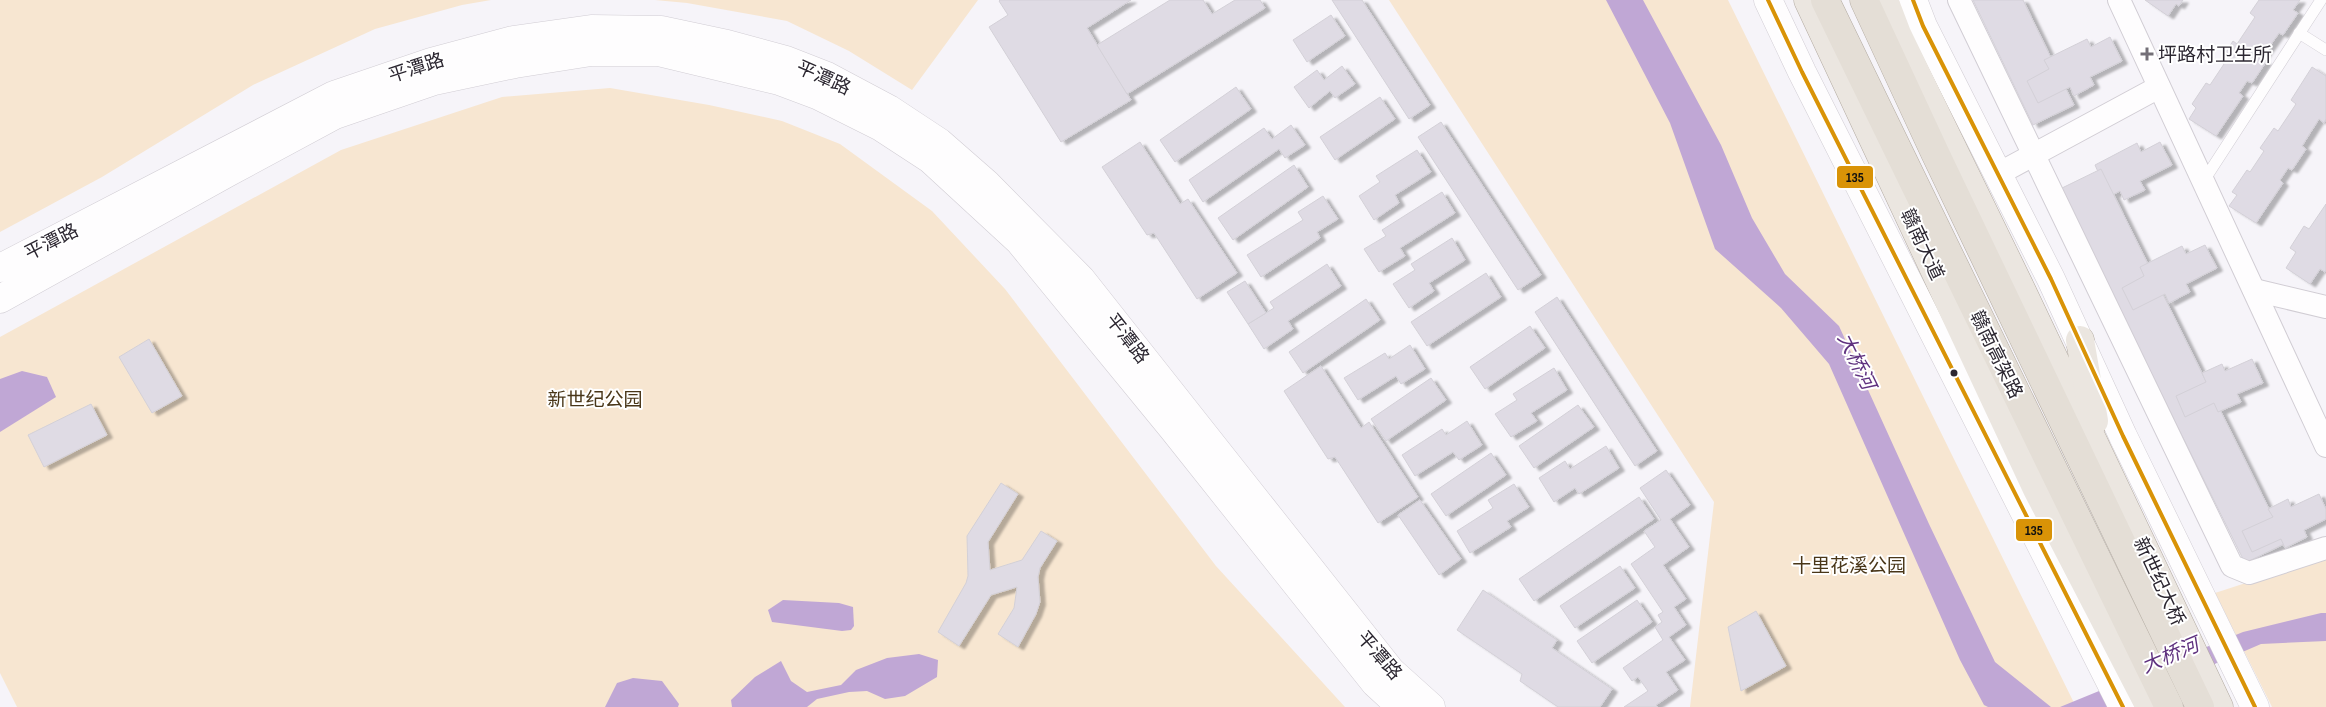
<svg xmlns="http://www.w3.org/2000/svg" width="2326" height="707" font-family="'Sofia Sans Condensed','Noto Sans SC',sans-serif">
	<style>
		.green { fill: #f7e6d1 }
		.water { fill: #c0a7d5 }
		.building { fill: #dfdbe4; stroke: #d3d0d7; filter: url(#shadow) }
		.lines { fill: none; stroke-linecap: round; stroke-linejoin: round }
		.service-casing { stroke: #d1cdd4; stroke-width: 12 }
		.minor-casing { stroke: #d1cdd4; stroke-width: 24 }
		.tertiary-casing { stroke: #d1cdd4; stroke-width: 29 }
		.secondary-casing { stroke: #d1cdd4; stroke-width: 29 }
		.primary-casing { stroke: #b2aaa0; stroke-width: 29 }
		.trunk-casing { stroke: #b2aaa0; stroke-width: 29 }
		.service { stroke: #fefdfe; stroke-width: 11 }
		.minor { stroke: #fefdfe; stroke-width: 22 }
		.tertiary { stroke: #fefdfe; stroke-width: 28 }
		.secondary { stroke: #fefdfe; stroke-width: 28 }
		.primary { stroke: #ebe6e0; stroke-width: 28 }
		.trunk { stroke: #e4ded6; stroke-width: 28 }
		.bus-1-casing { stroke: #fff; stroke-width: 8 }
		.bus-1 { stroke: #d99307; stroke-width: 4 }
		.poi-dot { fill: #736f77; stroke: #fff; stroke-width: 2 }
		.bus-dot { fill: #2c2731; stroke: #fff; stroke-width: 2 }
		.labels { text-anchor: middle; stroke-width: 4; stroke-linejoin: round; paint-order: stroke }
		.poi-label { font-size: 19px; fill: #2c2731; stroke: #fff; text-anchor: start }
		.street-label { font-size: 19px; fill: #2c2731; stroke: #fff }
		.park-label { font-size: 19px; fill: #493618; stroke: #fff }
		.water-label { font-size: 20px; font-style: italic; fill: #5f317f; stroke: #fff }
		.line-badge { stroke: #fff; stroke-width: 2 }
		.pale-badge-label { font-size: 14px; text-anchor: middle; font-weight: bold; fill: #111 }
	</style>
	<defs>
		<filter id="shadow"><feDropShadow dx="5.5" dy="3" stdDeviation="1" flood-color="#0004"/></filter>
	</defs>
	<rect width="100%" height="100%" fill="#f6f4f9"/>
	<!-- green -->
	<g class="green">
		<polygon points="0,0 491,0 462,5 375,29 253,85 102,177 0,232"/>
		<polygon points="655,0 978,0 912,90 849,51 787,21 687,3"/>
		<polygon points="1389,0 1728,0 2076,707 1690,707 1714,502"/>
		<polygon points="610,88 709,105 782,121 840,144 932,211 1005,289 1216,566 1345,707 17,707 0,673 0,337 341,150 502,97"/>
		<polygon points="2326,557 2326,707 2272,707 2215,593"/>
	</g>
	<!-- water -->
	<g class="water">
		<polygon points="1606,0 1643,0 1721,145 1752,218 1785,274 1839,326 1929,524 1995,662 2051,707 1988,707 1984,705 1960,660 1829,364 1781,308 1715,249 1670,123"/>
		<polygon points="22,371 47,377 56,397 0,432 0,379"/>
		<polygon points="783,600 839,603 853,607 854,626 851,630 842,631 772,622 768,610"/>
		<polygon points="2321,613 2326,613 2326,641 2261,644 2115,707 2060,707 2243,632"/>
		<polygon points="919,654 938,660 937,677 905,696 885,699 867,691 849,692 817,699 807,707 732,707 731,700 755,677 781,661 791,681 807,692 841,685 856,670 887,658"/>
		<polygon points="633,678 662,681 679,704 678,707 605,707 617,683"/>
	</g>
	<!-- building -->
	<g class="building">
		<polygon points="1000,0 1131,0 1087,28 1131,100 1061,142 989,27 1008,15 999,1"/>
		<polygon points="1170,0 1203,0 1212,14 1235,0 1260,0 1265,8 1127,94 1097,45"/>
		<polygon points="1332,0 1362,0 1430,105 1409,119"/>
		<polygon points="1973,0 2023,0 2074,105 2033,125"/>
		<polygon points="2145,0 2183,0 2179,6 2176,4 2168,16"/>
		<polygon points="2259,0 2300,0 2293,10 2298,13 2283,35 2279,33 2261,59 2266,62 2252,83 2247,81 2239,93 2243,96 2216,136 2189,119 2196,108 2192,104 2206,83 2210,85 2224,64 2220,61 2233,41 2237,44 2255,17 2250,13"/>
		<polygon points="1331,15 1345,36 1307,62 1293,40"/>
		<polygon points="2110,37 2122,61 2090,77 2094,85 2074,96 2070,87 2038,103 2027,81 2049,69 2044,60 2087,39 2091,47"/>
		<polygon points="1342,66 1355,84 1335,98 1330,91 1309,108 1294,87 1317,70 1324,80"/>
		<polygon points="2312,67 2326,76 2326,119 2324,123 2319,119 2302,146 2306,149 2292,170 2288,168 2280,180 2283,183 2256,223 2229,206 2237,195 2232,192 2247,170 2250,172 2264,151 2260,148 2274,128 2278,131 2296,104 2291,100"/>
		<polygon points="1236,87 1251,109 1175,162 1160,140"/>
		<polygon points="1380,97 1395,119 1335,160 1320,137"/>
		<polygon points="1441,122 1541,275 1518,290 1418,137"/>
		<polygon points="1291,125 1305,145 1285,158 1279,149 1203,202 1189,180 1264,128 1272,139"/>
		<polygon points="1140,142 1180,204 1188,199 1237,273 1197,299 1154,233 1147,235 1102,167"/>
		<polygon points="2160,142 2172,165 2140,181 2145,190 2124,200 2120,191 2088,208 2077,185 2099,174 2095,165 2137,143 2141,152"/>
		<polygon points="1417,150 1431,172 1395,195 1399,203 1374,220 1359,196 1380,182 1376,176"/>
		<polygon points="1294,165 1308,187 1233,240 1218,218"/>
		<polygon points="2101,169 2286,543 2245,563 2060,189"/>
		<polygon points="1442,192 1455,213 1400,248 1405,256 1379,272 1364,249 1386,236 1382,230"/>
		<polygon points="1323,196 1338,219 1317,232 1320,238 1261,277 1247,255 1303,220 1298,212"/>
		<polygon points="2326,204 2326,270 2325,272 2320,269 2310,284 2286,268 2296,252 2290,248 2304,226 2309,229"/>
		<polygon points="1452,238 1465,260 1429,283 1434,291 1409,308 1393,284 1415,270 1411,264"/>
		<polygon points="2205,245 2217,268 2186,284 2190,292 2169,303 2165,294 2133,310 2122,288 2144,276 2140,267 2182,246 2186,254"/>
		<polygon points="1327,264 1341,286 1288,321 1293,329 1264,349 1248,324 1274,308 1270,302"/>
		<polygon points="1486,273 1501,297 1427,346 1411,322"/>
		<polygon points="1245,281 1266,313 1248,324 1227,292"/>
		<polygon points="1557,297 1657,451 1635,466 1535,312"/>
		<polygon points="1366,299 1380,320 1303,373 1289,352"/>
		<polygon points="1530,326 1545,348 1485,389 1470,367"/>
		<polygon points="149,339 182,396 152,413 119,357"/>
		<polygon points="1410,345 1425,369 1401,384 1396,376 1358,400 1344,378 1385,353 1389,359"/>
		<polygon points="2252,359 2263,383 2237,394 2241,402 2218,412 2214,403 2185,417 2176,396 2206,382 2202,373 2222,364 2225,371"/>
		<polygon points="1321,366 1361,428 1369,422 1418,497 1378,523 1335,457 1328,459 1284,391"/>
		<polygon points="1554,368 1567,390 1531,413 1537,421 1511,437 1495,414 1517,400 1513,394"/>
		<polygon points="1431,378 1446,400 1386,441 1371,419"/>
		<polygon points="91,404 107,435 44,467 28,435"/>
		<polygon points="1578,405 1594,427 1534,468 1519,446"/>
		<polygon points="1467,421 1482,445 1459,460 1453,452 1415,476 1402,455 1442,429 1446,435"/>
		<polygon points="1606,446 1619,468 1579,494 1575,488 1554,502 1539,478 1565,461 1570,469"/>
		<polygon points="1491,453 1506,475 1446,516 1431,494"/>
		<polygon points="1666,470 1690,505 1670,519 1689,547 1663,565 1686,599 1674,607 1686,625 1669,637 1685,660 1666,672 1678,690 1656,705 1658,707 1624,707 1648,691 1638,677 1632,681 1623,668 1663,640 1655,627 1662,622 1658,615 1663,612 1631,564 1655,547 1644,531 1661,520 1640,488"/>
		<polygon points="1001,483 1018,494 988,542 990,570 1022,560 1041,531 1057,541 1040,568 1038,577 1040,602 1036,614 1018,647 998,634 1014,608 1017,587 991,595 959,646 938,632 966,583 968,576 967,536"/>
		<polygon points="1514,484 1529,507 1507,521 1511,527 1470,553 1457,531 1493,508 1488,500"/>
		<polygon points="2319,494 2326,509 2326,519 2304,530 2307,537 2285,548 2281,539 2252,552 2242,531 2273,517 2268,509 2288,499 2291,507"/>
		<polygon points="1639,497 1654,519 1534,601 1519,579"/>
		<polygon points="1420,500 1461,559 1439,575 1398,515"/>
		<polygon points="1620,566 1635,588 1575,628 1560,606"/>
		<polygon points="1483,590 1557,640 1552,648 1612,689 1600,707 1558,707 1520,681 1522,674 1457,630"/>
		<polygon points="1637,600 1652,622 1592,663 1577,641"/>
		<polygon points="1756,611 1786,666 1741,691 1728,627"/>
	</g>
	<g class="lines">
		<!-- service casing -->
		<g class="service-casing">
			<g id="service">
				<polyline points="2299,33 2326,50"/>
				<polyline points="2203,182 2321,0"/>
			</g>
		</g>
		<!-- minor casing -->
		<g class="minor-casing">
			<g id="minor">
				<polyline points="1959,0 2232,566 2249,573 2326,548"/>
				<polyline points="2119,0 2326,446"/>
				<polyline points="1998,174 2159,87"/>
				<polyline points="2254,290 2326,307"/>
			</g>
		</g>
		<!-- tertiary casing -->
		<g class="tertiary-casing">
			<g id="tertiary">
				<polyline points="1768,0 1802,72 2123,707"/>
				<polyline points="1913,0 1923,26 2051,279 2123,436 2255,707"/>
			</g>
		</g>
		<!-- secondary casing -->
		<g class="secondary-casing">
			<g id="secondary">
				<polyline points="0,268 334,95 431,62 513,40 591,29 661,30 727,44 786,60 827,76 889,109 939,142 987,184 1081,279 1391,671 1431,707"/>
				<polyline points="0,299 229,172 335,115 434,81 515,64 591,52 658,52 779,81 819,96 881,127 930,159 1019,241 1173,429 1375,683 1401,707"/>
			</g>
		</g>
		<!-- primary casing -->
		<g class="primary-casing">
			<g id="primary">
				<polyline points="1808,0 2037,489 2150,707"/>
				<polyline points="1884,0 1897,34 2022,291 2219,707"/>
				<polyline points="2080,340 2094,421"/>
			</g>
		</g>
		<!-- trunk casing -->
		<g class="trunk-casing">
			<g id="trunk">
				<polyline points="1825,0 2169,707"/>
				<polyline points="1864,0 1935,153 2200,707"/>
			</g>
		</g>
		<!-- service -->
		<use href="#service" class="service"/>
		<!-- minor -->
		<use href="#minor" class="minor"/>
		<!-- tertiary -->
		<use href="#tertiary" class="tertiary"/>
		<!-- secondary -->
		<use href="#secondary" class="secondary"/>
		<!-- primary -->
		<use href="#primary" class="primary"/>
		<!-- trunk -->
		<use href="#trunk" class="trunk"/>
		<!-- bus-1 casing -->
		<g class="bus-1-casing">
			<g id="bus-1">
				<polyline points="1768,0 1802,72 2123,707"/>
				<polyline points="1913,0 1923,26 2051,279 2123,436 2255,707"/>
			</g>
		</g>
		<!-- bus-1 -->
		<use href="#bus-1" class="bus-1"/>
	</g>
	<!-- markers -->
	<path class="poi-dot" d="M2144.5 46.5h5v5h5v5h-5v5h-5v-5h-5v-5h5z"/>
	<circle class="bus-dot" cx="1954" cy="373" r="4.5"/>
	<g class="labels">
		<!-- poi labels -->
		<g class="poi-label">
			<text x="2158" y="61">坪路村卫生所</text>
		</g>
		<!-- street labels -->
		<g class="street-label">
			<text transform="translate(416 67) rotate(-18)" y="7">平潭路</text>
			<text transform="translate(824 77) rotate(24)" y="7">平潭路</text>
			<text transform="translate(51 241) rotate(-27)" y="7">平潭路</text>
			<text transform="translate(1923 244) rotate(65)" y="7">赣南大道</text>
			<text transform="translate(1128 338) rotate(52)" y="7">平潭路</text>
			<text transform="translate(1997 354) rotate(64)" y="7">赣南高架路</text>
			<text transform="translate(2160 581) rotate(65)" y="7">新世纪大桥</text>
			<text transform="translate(1380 655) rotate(49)" y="7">平潭路</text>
		</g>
		<!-- park labels -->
		<g class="park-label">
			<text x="595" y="406">新世纪公园</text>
			<text x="1849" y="572">十里花溪公园</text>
		</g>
		<!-- water labels -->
		<g class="water-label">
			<text transform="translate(1857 361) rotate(64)" y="7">大桥河</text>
			<text transform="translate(2170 655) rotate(-23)" y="7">大桥河</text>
		</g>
	</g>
	<g class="line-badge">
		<rect x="1836" y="165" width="38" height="24" rx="5" fill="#d99307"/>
		<rect x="2015" y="518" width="38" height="24" rx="5" fill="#d99307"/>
	</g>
	<g class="pale-badge-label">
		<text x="1855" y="182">135</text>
		<text x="2034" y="535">135</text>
	</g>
</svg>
